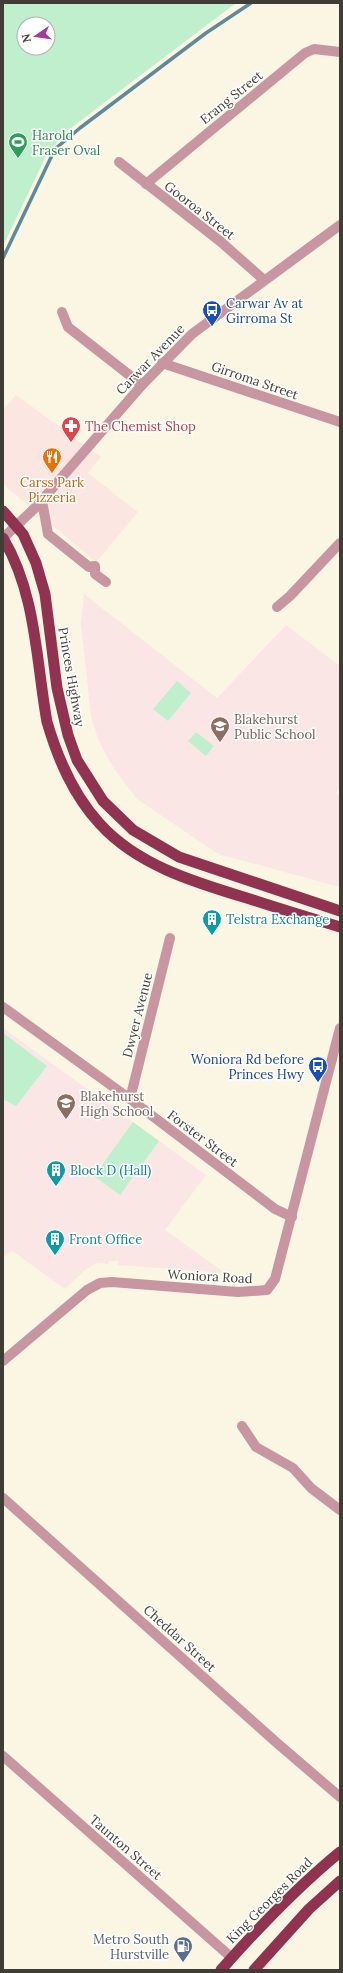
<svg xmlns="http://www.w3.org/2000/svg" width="343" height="1973" font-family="Lora,serif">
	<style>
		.commercial { fill: #fbe6e2 }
		.education { fill: #fbe6e6 }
		.green { fill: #c0efce; fill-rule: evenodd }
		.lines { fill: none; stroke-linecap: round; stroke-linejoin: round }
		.stream { stroke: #5f8a9b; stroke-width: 3.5 }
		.minor { stroke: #c896a1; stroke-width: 10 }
		.trunk { stroke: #903350; stroke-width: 11 }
		.labels { text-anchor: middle; stroke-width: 3; stroke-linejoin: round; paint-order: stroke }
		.street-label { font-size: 13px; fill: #3f3d35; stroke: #fff }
		.leisure-label { font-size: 13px; fill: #27864d; stroke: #fff; text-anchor: start }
		.transit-label { font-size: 13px; fill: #164399; stroke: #fff; text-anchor: start }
		.health-label { font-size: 13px; fill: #be3a42; stroke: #fff; text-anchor: start }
		.food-label { font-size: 13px; fill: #c56008; stroke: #fff }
		.education-label { font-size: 13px; fill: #785e54; stroke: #fff; text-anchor: start }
		.culture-label { font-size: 13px; fill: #0d838f; stroke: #fff; text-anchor: start }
		.service-label { font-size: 13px; fill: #4e5e75; stroke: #fff; text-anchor: end }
	</style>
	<rect width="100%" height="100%" fill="#fbf6e3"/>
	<!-- commercial -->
	<polygon class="commercial" points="16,395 101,457 88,473 138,512 96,562 3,484 3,410"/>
	<!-- education -->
	<g class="education">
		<polygon points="84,594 217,698 286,625 340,666 340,788 336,793 340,796 340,887 218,854 137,799 115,770 104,751 97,736 91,716 81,624"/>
		<polygon points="3,1028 206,1175 165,1230 225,1273 118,1265 118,1261 109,1261 108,1264 97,1263 86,1269 65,1289 12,1251 3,1258"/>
	</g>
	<!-- green -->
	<g class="green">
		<path d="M3 3H236L67 131 46 156 3 246ZM24 24H48V48H24Z"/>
		<polygon points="177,681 191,693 168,721 153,709"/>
		<polygon points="196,732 214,746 206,756 188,741"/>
		<polygon points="3,1033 47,1066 16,1106 3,1099"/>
		<polygon points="133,1122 159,1141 120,1195 94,1176"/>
	</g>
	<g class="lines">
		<!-- stream -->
		<polyline class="stream" points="3,258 55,149 80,128 206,33 251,3"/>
		<!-- minor -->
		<g class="minor">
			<polyline points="119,162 221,242 264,280"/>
			<polyline points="146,184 305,53 314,49 340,52"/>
			<polyline points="62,312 68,327 142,385"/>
			<polyline points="162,363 340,422"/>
			<polyline points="42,501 48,534 89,567 95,566 95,574 106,582"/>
			<polyline points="3,538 36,507 142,385 192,334 340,225"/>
			<polyline points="277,607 290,596 340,543"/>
			<polyline points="3,1007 130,1099 275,1209 292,1217"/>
			<polyline points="130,1099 170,938"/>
			<polyline points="3,1361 87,1290 100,1283 112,1282 238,1292 267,1290 275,1279 340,1028"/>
			<polyline points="242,1426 256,1447 293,1468 311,1488 340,1510"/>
			<polyline points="3,1498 277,1743 340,1797"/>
			<polyline points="3,1756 232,1958"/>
		</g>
		<!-- trunk -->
		<g class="trunk">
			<polyline points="3,511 23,534 36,563 45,594 57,688 68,735 77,760 103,801 133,830 179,857 340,911"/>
			<path d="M3 538C36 593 36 660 47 722 58 759 73 795 100 824 138 866 197 883 250 899 280 909 310 918 340 927"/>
			<path d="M221 1970C258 1928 296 1888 340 1852"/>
			<polyline points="254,1970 309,1909 340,1881"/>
		</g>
	</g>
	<!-- icons -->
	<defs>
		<g id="stadium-pin" transform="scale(1)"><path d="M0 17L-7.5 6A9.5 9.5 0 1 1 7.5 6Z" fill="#2e9e5b" stroke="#fff"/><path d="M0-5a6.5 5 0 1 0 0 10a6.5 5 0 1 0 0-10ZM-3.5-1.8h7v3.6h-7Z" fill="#fff"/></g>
		<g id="bus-pin" transform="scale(1)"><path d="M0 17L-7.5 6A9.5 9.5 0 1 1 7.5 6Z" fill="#1a4fb4" stroke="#fff"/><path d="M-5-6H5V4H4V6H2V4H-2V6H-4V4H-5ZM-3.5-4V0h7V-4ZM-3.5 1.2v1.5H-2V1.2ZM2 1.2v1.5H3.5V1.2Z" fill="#fff"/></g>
		<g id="pharmacy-pin" transform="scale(1)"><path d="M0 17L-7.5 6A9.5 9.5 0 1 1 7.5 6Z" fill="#e0444e" stroke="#fff"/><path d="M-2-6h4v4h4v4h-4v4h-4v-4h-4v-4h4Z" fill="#fff"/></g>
		<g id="restaurant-pin" transform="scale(1)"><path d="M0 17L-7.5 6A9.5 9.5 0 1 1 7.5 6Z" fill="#e8710a" stroke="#fff"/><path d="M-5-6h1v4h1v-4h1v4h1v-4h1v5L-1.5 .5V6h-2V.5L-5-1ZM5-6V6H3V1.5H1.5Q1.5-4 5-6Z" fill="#fff"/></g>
		<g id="school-pin" transform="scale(1)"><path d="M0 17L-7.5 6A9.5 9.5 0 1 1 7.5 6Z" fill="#8d6e63" stroke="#fff"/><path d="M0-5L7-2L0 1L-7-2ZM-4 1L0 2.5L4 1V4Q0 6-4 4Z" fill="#fff"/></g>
		<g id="building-pin" transform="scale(1)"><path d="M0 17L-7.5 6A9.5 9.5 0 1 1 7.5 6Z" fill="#0f9aa8" stroke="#fff"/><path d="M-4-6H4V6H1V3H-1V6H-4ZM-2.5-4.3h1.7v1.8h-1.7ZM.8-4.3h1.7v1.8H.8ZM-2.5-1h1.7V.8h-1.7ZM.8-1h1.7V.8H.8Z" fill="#fff"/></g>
		<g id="fuel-pin" transform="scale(1)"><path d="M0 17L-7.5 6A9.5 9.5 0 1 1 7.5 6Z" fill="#5c6f8a" stroke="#fff"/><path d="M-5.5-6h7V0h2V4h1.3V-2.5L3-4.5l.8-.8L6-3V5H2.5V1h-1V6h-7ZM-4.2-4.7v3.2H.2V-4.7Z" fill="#fff"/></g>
	</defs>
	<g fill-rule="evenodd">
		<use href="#stadium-pin" x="18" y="142"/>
		<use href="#bus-pin" x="212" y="310"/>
		<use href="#pharmacy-pin" x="71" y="426"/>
		<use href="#restaurant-pin" x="52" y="457"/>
		<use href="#school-pin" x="220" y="726"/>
		<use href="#building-pin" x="212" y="919"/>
		<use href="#bus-pin" x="318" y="1066"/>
		<use href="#school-pin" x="66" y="1103"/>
		<use href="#building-pin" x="56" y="1170"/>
		<use href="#building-pin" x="55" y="1239"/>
		<use href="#fuel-pin" x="183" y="1946"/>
	</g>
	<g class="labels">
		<!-- street labels -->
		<g class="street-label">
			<text transform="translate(231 97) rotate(-39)" y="5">Erang Street</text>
			<text transform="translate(200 210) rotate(38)" y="5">Gooroa Street</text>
			<text transform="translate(150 359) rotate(-46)" y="5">Carwar Avenue</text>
			<text transform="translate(255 380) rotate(19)" y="5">Girroma Street</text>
			<text transform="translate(72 677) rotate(80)" y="5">Princes Highway</text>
			<text transform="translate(137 1015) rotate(-76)" y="5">Dwyer Avenue</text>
			<text transform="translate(203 1138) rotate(37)" y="5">Forster Street</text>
			<text transform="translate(210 1276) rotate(3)" y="5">Woniora Road</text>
			<text transform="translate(180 1638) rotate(42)" y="5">Cheddar Street</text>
			<text transform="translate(126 1847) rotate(41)" y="5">Taunton Street</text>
			<text transform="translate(269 1900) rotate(-45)" y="5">King Georges Road</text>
		</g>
		<!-- leisure labels -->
		<g class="leisure-label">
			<text x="32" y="140">Harold<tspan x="32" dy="15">Fraser Oval</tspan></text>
		</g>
		<!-- transit labels -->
		<g class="transit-label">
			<text x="226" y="308">Carwar Av at<tspan x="226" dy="15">Girroma St</tspan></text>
			<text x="304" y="1064" text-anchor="end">Woniora Rd before<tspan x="304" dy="15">Princes Hwy</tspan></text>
		</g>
		<!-- health labels -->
		<g class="health-label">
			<text x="85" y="431">The Chemist Shop</text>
		</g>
		<!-- food labels -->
		<g class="food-label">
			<text x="52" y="487">Carss Park<tspan x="52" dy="15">Pizzeria</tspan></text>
		</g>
		<!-- education labels -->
		<g class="education-label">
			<text x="234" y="724">Blakehurst<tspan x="234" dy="15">Public School</tspan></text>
			<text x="80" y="1101">Blakehurst<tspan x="80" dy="15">High School</tspan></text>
		</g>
		<!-- culture labels -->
		<g class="culture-label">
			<text x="226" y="924">Telstra Exchange</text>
			<text x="70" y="1175">Block D (Hall)</text>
			<text x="69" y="1244">Front Office</text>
		</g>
		<!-- service labels -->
		<g class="service-label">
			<text x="169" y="1944">Metro South<tspan x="169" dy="15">Hurstville</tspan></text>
		</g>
	</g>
	<!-- border -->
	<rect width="343" height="1973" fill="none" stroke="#3f3d35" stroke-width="8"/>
	<!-- north arrow -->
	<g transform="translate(36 36) rotate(257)"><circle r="19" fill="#ffffff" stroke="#b2b1ae"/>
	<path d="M0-3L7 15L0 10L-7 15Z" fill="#a63b9c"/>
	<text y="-6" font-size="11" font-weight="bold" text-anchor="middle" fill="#3f3d35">N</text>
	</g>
</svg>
